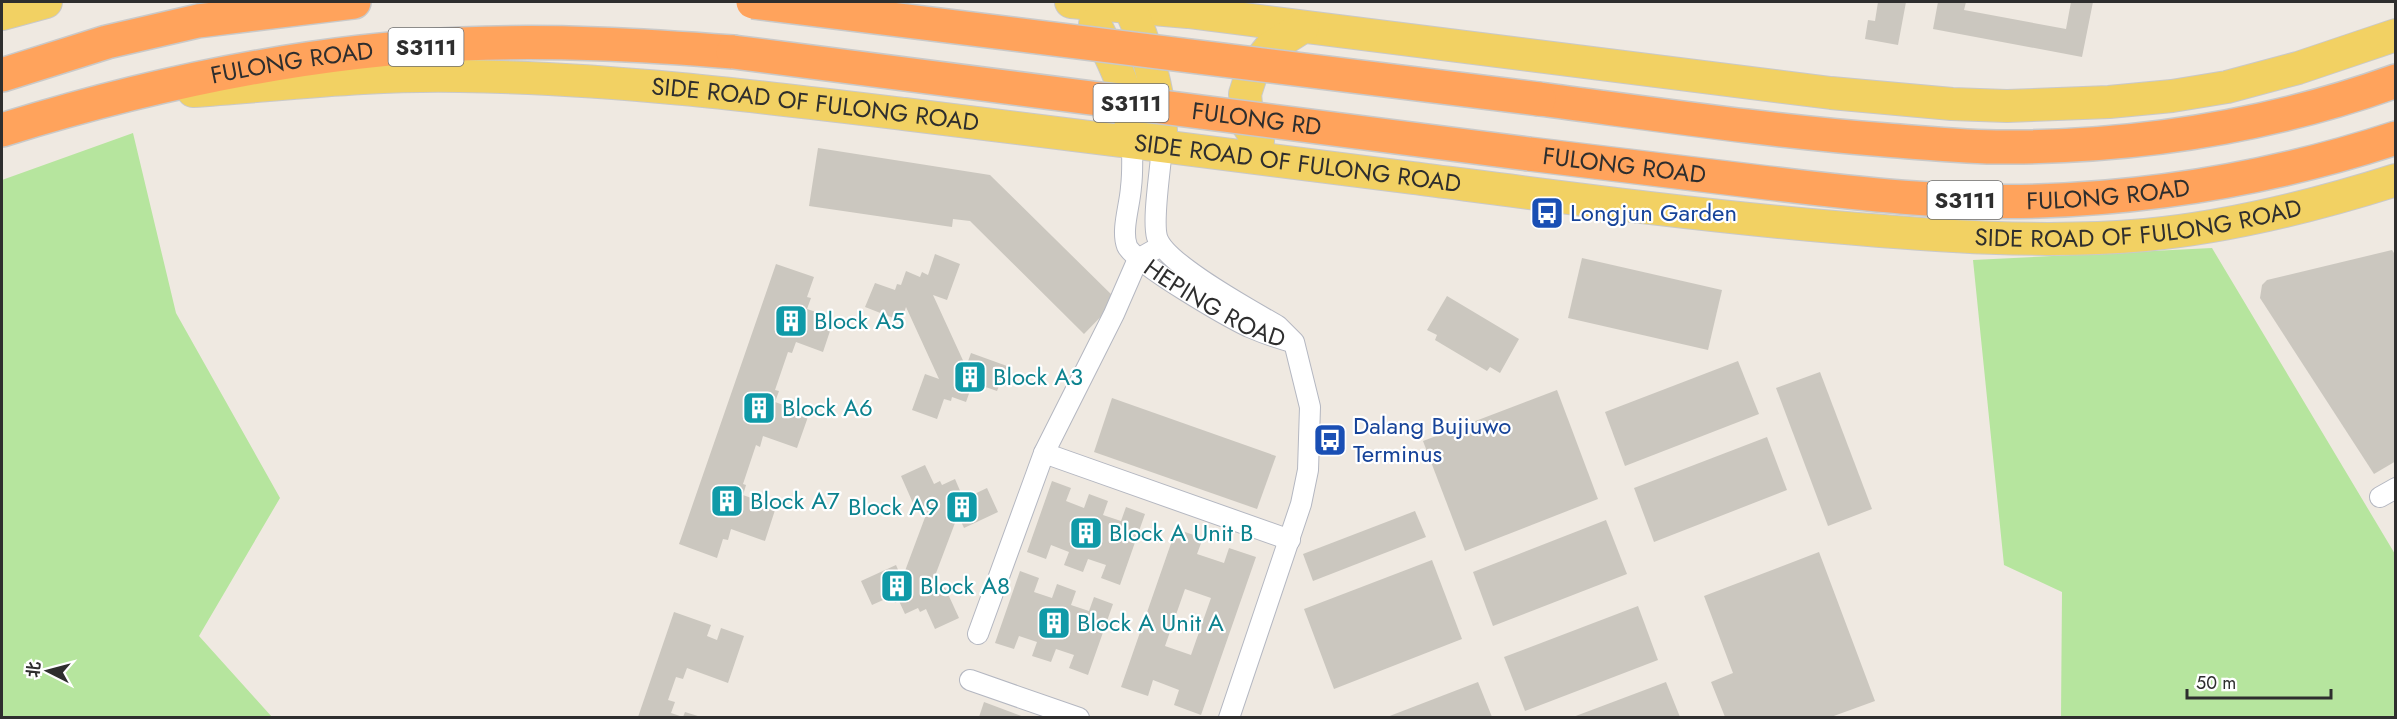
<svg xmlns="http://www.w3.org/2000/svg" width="2397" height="719" font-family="Jost,'Noto Sans SC',sans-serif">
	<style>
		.green { fill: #b6e59e }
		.building { fill: #cbc7bf; fill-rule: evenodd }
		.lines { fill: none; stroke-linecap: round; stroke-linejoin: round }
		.street-casing { stroke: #b4b7c1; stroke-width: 22 }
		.primary-casing { stroke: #c9c9c9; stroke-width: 34 }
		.highway-casing { stroke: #c9c9c9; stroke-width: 36 }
		.street { stroke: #fff; stroke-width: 20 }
		.primary { stroke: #f2d163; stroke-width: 32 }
		.highway { stroke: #ffa35c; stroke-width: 33 }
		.highway-bridge-casing { stroke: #c9c9c9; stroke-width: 36; stroke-linecap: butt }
		.highway-bridge { stroke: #ffa35c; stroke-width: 33 }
		.labels { text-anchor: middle; stroke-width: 4.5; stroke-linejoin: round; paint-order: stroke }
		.shield { fill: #fff; stroke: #6d6d6d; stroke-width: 1.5 }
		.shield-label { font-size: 22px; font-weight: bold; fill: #2e2e2e }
		.street-label { font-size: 24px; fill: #2e2e2e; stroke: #fff }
		.transit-label { font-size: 24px; fill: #164399; stroke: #fff; text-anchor: start }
		.culture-label { font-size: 24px; fill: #0d838f; stroke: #fff; text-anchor: start }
	</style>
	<rect width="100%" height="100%" fill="#efe9e1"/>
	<!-- green -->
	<g class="green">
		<polygon points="133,133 176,313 280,498 199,636 272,717 2,717 2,180"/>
		<polygon points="2212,248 2395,554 2395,717 2061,717 2062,592 2004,565 1973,260"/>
	</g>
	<!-- building -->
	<g class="building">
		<polygon points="1878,2 1906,2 1898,45 1865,39 1868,20 1875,21"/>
		<polygon points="1938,2 1966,2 1964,10 2066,29 2071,2 2093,2 2082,57 1933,29"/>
		<polygon points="818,148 990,175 1117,300 1084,334 970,221 953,219 952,227 809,206"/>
		<polygon points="2392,250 2396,256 2396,461 2374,474 2260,298 2262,285 2267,280"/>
		<polygon points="935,254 960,264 947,300 933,295 966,367 971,353 1007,366 997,391 977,384 975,390 971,388 966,402 952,397 951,401 944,399 937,419 912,410 925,374 939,379 906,307 901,321 865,307 875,283 895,290 897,284 901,285 906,271 920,277 922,272 928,275"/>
		<polygon points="1582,258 1722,290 1708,350 1568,318"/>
		<polygon points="776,264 814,277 807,297 811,298 807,309 828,316 824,326 831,328 823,352 796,342 792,353 788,352 775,390 779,391 775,402 809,414 797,448 763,436 760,447 756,445 743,484 746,485 743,495 776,507 765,541 731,529 728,540 723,539 717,558 679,544"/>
		<polygon points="1447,296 1519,339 1500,373 1490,367 1487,371 1435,340 1437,335 1427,330"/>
		<polygon points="1738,361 1759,414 1625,466 1605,412"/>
		<polygon points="1820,372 1872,509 1828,526 1776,388"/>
		<polygon points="1557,390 1598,499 1465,551 1423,441"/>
		<polygon points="1112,398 1276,456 1257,509 1094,452"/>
		<polygon points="1767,437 1787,490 1654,542 1634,488"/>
		<polygon points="925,465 934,484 940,481 942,485 955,479 961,493 965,491 968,497 987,488 998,512 964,528 958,515 930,589 943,583 959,618 935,629 926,609 920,612 918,608 905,614 899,601 895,603 892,596 872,605 861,581 896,565 902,579 930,504 916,510 901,476"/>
		<polygon points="1052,481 1071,488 1066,501 1084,508 1089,494 1108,501 1103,515 1121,521 1126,507 1145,514 1120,585 1101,578 1106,565 1088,559 1083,572 1064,565 1069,552 1051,545 1046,559 1027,552"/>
		<polygon points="1415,511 1426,537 1313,581 1303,554"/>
		<polygon points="1606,520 1627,574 1493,626 1473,572"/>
		<path d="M1176 529 1203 538 1197 554 1224 563 1229 548 1256 557 1201 715 1174 705 1179 690 1153 680 1148 696 1121 687ZM1185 589 1211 598 1191 655 1165 646Z"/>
		<polygon points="1819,552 1875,701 1831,717 1725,717 1711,682 1733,673 1704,596"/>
		<polygon points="1432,560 1462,639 1334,689 1304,609"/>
		<polygon points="1020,571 1039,578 1034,592 1052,598 1057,584 1076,591 1071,605 1089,611 1094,597 1113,604 1088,675 1069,668 1074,655 1056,649 1051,662 1032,656 1037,642 1019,636 1014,649 995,643"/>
		<polygon points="1638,606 1658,660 1525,711 1504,657"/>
		<polygon points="674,612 711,625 707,636 717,640 721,628 744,636 728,683 687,668 683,679 676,677 668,700 675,702 671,713 683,717 685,712 701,717 638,717"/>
		<polygon points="1478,682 1492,717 1387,717"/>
		<polygon points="1666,682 1680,717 1573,717"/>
		<polygon points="984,702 1024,717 979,717"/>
	</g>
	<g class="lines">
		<!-- street casing -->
		<g class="street-casing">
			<g id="street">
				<path id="s1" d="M1132 141C1132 157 1133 172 1131 187 1130 205 1121 230 1127 246 1134 263 1228 317 1249 327 1263 333 1277 338 1292 342"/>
				<path d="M1162 145C1161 168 1152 218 1157 237 1165 264 1251 310 1278 326L1294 342 1310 407 1308 470 1301 504 1229 718"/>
				<polyline points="1044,453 1290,540"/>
				<polyline points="2380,497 2396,488"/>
				<polyline points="978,634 1044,453 1114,314 1138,259 1161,246"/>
				<polyline points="970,680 1079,718"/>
			</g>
		</g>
		<!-- primary casing -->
		<g class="primary-casing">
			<g id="primary">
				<polyline points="1071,2 1188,12 1831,93 1952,104 2007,106 2109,102 2172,96 2227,87 2298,68 2396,35"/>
				<path d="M1127 2C1144 35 1160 94 1161 131"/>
				<polyline points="2,14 46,2"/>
				<path d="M1095 24C1110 56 1129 89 1131 126"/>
				<path id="s2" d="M193 91C281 85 371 74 460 76 609 78 756 96 904 114 1074 134 1243 157 1413 178 1553 196 1693 215 1834 227 1937 236 2042 244 2145 235 2230 227 2314 206 2396 180"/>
				<polyline points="1258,141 1248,125 1245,94 1253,69 1270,48 1303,27"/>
			</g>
		</g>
		<!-- highway casing -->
		<g class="highway-casing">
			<g id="highway">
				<polyline points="2,75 107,42 198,21 354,2"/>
				<path d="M1539 99C1655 114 1770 131 1886 140 1928 143 1971 148 2013 147 2143 146 2273 125 2396 81"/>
				<path id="s3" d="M2 130C150 84 305 51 461 44 552 40 642 45 733 52"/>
				<path id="s4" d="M1529 154C1609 164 1688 173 1768 183 1858 194 1949 204 2039 201 2161 197 2280 176 2396 138"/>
			</g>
		</g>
		<!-- street -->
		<use href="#street" class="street"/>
		<!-- primary -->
		<use href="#primary" class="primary"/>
		<!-- highway -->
		<use href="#highway" class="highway"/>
		<!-- highway-bridge casing -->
		<g class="highway-bridge-casing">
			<g id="highway-bridge">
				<polyline points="753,2 1539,99"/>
				<path id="s5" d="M733 52 1529 154"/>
			</g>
		</g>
		<!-- highway-bridge -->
		<use href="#highway-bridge" class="highway-bridge"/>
	</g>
	<!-- icons -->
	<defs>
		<g id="bus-square" transform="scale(1.725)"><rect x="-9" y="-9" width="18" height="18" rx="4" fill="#1a4fb4" stroke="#fff"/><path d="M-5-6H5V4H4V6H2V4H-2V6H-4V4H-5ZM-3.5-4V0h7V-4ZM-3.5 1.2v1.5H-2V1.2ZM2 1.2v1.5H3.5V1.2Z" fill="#fff"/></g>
		<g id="building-square" transform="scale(1.725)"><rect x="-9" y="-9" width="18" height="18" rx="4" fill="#0f9aa8" stroke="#fff"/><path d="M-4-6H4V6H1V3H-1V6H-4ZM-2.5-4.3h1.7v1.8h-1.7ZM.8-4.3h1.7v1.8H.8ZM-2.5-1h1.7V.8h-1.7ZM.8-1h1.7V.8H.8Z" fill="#fff"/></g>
	</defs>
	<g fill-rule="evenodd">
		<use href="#bus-square" x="1547" y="213"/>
		<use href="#building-square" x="791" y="321"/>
		<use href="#building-square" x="970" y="377"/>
		<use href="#building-square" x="759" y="408"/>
		<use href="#bus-square" x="1330" y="440"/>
		<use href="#building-square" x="727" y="501"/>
		<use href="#building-square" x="962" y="507"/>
		<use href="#building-square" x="1086" y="533"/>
		<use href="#building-square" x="897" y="586"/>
		<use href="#building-square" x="1054" y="623"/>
	</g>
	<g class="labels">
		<!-- shield labels -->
		<g class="shield">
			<rect x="388.5" y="28" width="75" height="38" rx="4.5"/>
			<rect x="1093.5" y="84" width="75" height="38" rx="4.5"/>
			<rect x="1927.5" y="181" width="75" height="38" rx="4.5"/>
		</g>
		<g class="shield-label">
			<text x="426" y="55">S3111</text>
			<text x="1131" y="111">S3111</text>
			<text x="1965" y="208">S3111</text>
		</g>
		<!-- street labels -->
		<g class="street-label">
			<text dy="8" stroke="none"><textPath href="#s3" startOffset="298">FULONG ROAD</textPath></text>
			<text dy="8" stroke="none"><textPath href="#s2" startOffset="624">SIDE ROAD OF FULONG ROAD</textPath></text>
			<text dy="8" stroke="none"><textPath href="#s5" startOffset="528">FULONG RD</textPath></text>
			<text dy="8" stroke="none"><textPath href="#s2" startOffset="1110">SIDE ROAD OF FULONG ROAD</textPath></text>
			<text dy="8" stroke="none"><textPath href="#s4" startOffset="96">FULONG ROAD</textPath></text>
			<text dy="8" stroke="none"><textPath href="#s4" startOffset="582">FULONG ROAD</textPath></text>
			<text dy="8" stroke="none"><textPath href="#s2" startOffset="1956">SIDE ROAD OF FULONG ROAD</textPath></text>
			<text dy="8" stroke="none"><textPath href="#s1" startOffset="212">HEPING ROAD</textPath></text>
		</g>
		<!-- transit labels -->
		<g class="transit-label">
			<text x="1570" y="221">Longjun Garden</text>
			<text x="1353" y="434">Dalang Bujiuwo<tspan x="1353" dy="28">Terminus</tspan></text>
		</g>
		<!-- culture labels -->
		<g class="culture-label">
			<text x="814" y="329">Block A5</text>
			<text x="993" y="385">Block A3</text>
			<text x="782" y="416">Block A6</text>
			<text x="750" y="509">Block A7</text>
			<text x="939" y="515" text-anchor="end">Block A9</text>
			<text x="1109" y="541">Block A Unit B</text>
			<text x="920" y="594">Block A8</text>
			<text x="1077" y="631">Block A Unit A</text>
		</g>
	</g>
	<!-- border -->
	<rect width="2397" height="719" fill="none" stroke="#2e2e2e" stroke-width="6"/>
	<!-- north arrow -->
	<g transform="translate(48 671) rotate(276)" stroke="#ffffff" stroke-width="4.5" paint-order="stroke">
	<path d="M0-4.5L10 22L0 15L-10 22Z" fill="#2e2e2e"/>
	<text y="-9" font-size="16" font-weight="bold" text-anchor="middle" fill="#2e2e2e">北</text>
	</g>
	<!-- scale -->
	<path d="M2187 689v9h144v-9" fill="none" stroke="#2e2e2e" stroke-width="3"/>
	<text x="2196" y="689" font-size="18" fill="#2e2e2e" stroke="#ffffff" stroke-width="4.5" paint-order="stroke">50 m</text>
</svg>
